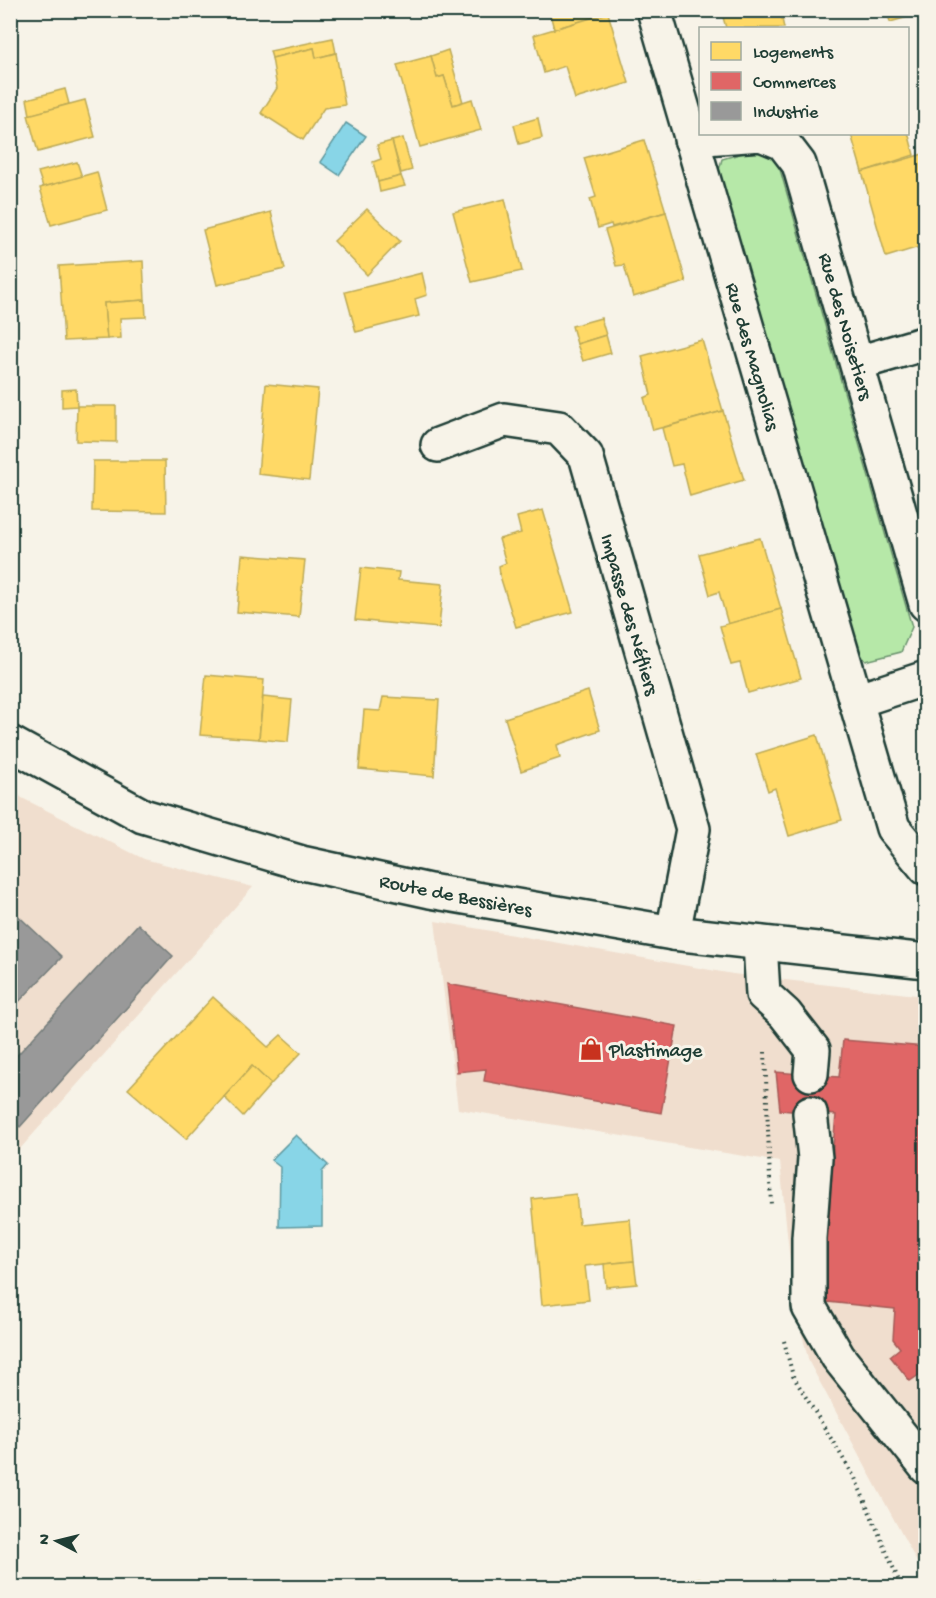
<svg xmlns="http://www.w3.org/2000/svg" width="936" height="1598" font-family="'Gochi Hand',sans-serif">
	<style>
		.built { fill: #f0dece }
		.green { fill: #b6e8a8; stroke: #6a926e; stroke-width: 1.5 }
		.water { fill: #88d5e7; stroke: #5e989f; stroke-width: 1.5 }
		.homes { fill: #ffd966; stroke: #bcaa57; stroke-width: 1.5 }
		.shops { fill: #e06666; stroke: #a65a57; stroke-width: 1.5 }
		.industry { fill: #999; stroke: #747d7b; stroke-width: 1.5 }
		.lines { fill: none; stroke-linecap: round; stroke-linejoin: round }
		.minor-casing { stroke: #1f3d34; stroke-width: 38 }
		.major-casing { stroke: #1f3d34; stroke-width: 38 }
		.path { stroke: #1f3d34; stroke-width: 4; stroke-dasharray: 1.5 4.5; stroke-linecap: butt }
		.minor { stroke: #f7f3e8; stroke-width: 33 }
		.major { stroke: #f7f3e8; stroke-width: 33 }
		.labels { text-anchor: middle; stroke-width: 6; stroke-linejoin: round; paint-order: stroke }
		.street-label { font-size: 20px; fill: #1f3d34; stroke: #f7f3e8 }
		.poi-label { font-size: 20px; fill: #1f3d34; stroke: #f7f3e8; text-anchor: start }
	</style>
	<rect width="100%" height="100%" fill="#f7f3e8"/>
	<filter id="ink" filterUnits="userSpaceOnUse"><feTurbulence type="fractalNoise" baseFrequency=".0167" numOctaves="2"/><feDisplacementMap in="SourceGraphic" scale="12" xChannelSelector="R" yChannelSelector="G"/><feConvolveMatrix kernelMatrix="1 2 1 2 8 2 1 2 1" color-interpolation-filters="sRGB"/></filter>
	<g filter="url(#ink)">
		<!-- built -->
		<g class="built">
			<polygon points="11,787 22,798 144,859 253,887 11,1159"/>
			<polygon points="435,921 733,974 925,996 925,1577 809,1362 794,1303 780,1162 458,1109"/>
		</g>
		<!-- green -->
		<polygon class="green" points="757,149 777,159 912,627 901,652 866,661 850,642 714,188 722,159"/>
		<!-- water -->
		<g class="water">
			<polygon points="346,123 366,136 339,175 320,162"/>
			<polygon points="296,1135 328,1165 322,1172 322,1226 279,1227 280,1167 271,1160"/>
		</g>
		<!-- homes -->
		<g class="homes">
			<polygon points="549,10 607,10 608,13 554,29"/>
			<polygon points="721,10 788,10 790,17 782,19 784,28 726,28"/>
			<polygon points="887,10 926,10 926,12 890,22"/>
			<polygon points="608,13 629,83 575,99 565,66 544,73 534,35"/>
			<polygon points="333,38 336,53 316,58 314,48 272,58 270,51"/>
			<polygon points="314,48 316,58 336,53 345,105 324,108 303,140 261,113 277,88 272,58"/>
			<polygon points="448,50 463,102 453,105 444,76 437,78 431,56"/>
			<polygon points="431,56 437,78 444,76 453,105 472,99 481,130 420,147 397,65"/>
			<polygon points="65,89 69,104 30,115 27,99"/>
			<polygon points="85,100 95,137 38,152 28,115"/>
			<polygon points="538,118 542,138 519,144 514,125"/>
			<polygon points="908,132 914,155 862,172 851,134"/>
			<polygon points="403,138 412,170 401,173 392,141"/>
			<polygon points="644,140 666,212 612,227 611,224 598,228 590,199 596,197 584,158"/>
			<polygon points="392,141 401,176 378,182 373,162 381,159 377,145"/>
			<polygon points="923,154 926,164 926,245 886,257 862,172"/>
			<polygon points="77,162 82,177 43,187 38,172"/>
			<polygon points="97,172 107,210 51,225 40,188"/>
			<polygon points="401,176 405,186 380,192 378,182"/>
			<polygon points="505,199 522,271 472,282 453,212"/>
			<polygon points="367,209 400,241 367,275 334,241"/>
			<polygon points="271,212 285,269 217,285 203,230"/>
			<polygon points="666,212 686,282 633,297 624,265 616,266 605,230"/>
			<polygon points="143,261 145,300 104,303 107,339 64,341 59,266"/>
			<polygon points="422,273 427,295 415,299 419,316 356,332 345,292"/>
			<polygon points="145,300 146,317 120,318 121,338 107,339 104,303"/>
			<polygon points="601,318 606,335 577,344 572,326"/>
			<polygon points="606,335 611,353 583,361 577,344"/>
			<polygon points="702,340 723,411 653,430 644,398 651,395 642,356"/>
			<polygon points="266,384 318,389 309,480 258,474"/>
			<polygon points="76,389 77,406 62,407 62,390"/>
			<polygon points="77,406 116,406 116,442 76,441"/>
			<polygon points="723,411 744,480 690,496 682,464 672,466 662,428"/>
			<polygon points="93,461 165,461 166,512 92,511"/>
			<polygon points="543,510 573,612 516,627 500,576 499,566 506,563 499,539 521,533 517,517"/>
			<polygon points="760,538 781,609 728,624 719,592 710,595 699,554"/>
			<polygon points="242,555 305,560 299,617 237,612"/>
			<polygon points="361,568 399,572 398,580 443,584 439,628 355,620"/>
			<polygon points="781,609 801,678 748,693 740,663 731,665 720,626"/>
			<polygon points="206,675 264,680 259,739 200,735"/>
			<polygon points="588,691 600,730 557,745 560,758 521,771 505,718"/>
			<polygon points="263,697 292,700 288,742 259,739"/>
			<polygon points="383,697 439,700 434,776 359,769 364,710 380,711"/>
			<polygon points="817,735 842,820 789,836 775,788 768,791 756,754"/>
			<polygon points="213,997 268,1047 281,1035 301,1053 271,1084 252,1066 186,1139 128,1089"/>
			<polygon points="252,1066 271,1084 243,1116 224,1097"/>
			<polygon points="576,1194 579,1224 630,1219 634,1261 585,1266 589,1300 542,1305 532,1199"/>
			<polygon points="634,1261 637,1284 606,1287 604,1264"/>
			<polygon points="700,1578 701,1588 677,1588 677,1581"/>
		</g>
		<!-- shops -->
		<g class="shops">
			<polygon points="447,984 677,1026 661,1113 484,1081 486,1069 457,1072"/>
			<polygon points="843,1040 926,1047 926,1370 910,1381 890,1356 900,1348 893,1339 895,1309 818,1301 836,1115 780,1110 776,1072 839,1077"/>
		</g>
		<!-- industry -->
		<g class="industry">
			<polygon points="10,908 62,957 10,1011"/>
			<polygon points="138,924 173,956 20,1127 10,1118 10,1063"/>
		</g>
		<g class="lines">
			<!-- minor casing -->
			<g class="minor-casing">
				<g id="minor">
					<polyline points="654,10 893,828 926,868"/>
					<polyline points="691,139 761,134 783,143 799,164 926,604"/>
					<polyline points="858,363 926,343"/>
					<polyline points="438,445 504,420 559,428 586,456 693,829 673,933"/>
					<polyline points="856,701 926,678"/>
					<polyline points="760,943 763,994 785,1014 813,1050 811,1074"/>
					<polyline points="810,1113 815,1158 809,1238 809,1307 838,1357 926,1467"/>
				</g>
			</g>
			<!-- major casing -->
			<g class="major-casing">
				<polyline id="major" points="10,743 143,816 302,863 430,891 673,933 926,961"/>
			</g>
			<!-- path -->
			<g class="path">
				<polyline points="765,1052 771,1206"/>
				<polyline points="784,1341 793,1376 855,1478 902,1588"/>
			</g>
			<!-- minor -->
			<use href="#minor" class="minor"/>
			<!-- major -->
			<use href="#major" class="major"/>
		</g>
	</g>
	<!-- icons -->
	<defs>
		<g id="shop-bare" transform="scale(1.8)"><path d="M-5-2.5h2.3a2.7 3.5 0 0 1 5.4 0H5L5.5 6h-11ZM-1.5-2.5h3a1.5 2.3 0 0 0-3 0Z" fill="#c8321e" stroke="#f7f3e8" stroke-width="2.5" paint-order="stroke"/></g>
	</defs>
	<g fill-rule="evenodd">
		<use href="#shop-bare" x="591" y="1049"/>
	</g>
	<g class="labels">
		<!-- street labels -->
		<g class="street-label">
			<text transform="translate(847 326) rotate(74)" y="7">Rue des Noisetiers</text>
			<text transform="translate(754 356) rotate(74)" y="7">Rue des Magnolias</text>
			<text transform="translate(631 614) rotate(74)" y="7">Impasse des Néfliers</text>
			<text transform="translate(456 894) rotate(11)" y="7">Route de Bessières</text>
		</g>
		<!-- poi labels -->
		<g class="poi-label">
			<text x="609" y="1056">Plastimage</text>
		</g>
	</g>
	<!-- margin -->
	<rect width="936" height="1598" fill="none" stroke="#f7f3e8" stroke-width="36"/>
	<rect x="18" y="18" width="900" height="1562" fill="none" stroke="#1f3d34" stroke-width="2" filter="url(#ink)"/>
	<!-- legend -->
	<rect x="699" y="27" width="210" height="108" fill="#f7f3e8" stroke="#a1aaa0" stroke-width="1.5"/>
	<rect x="711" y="42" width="30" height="18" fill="#ffd966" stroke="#a1aaa0" stroke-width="1.5"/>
	<text x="753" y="57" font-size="18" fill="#1f3d34">Logements</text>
	<rect x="711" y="72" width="30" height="18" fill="#e06666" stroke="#a1aaa0" stroke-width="1.5"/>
	<text x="753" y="87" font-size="18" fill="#1f3d34">Commerces</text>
	<rect x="711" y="102" width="30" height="18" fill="#999999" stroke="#a1aaa0" stroke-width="1.5"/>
	<text x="753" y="117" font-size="18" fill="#1f3d34">Industrie</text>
	<!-- north arrow -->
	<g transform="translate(57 1541) rotate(277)" stroke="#f7f3e8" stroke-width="4.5" paint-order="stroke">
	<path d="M0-4.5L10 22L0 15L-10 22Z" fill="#1f3d34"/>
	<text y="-9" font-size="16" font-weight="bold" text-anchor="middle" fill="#1f3d34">N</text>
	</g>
</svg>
